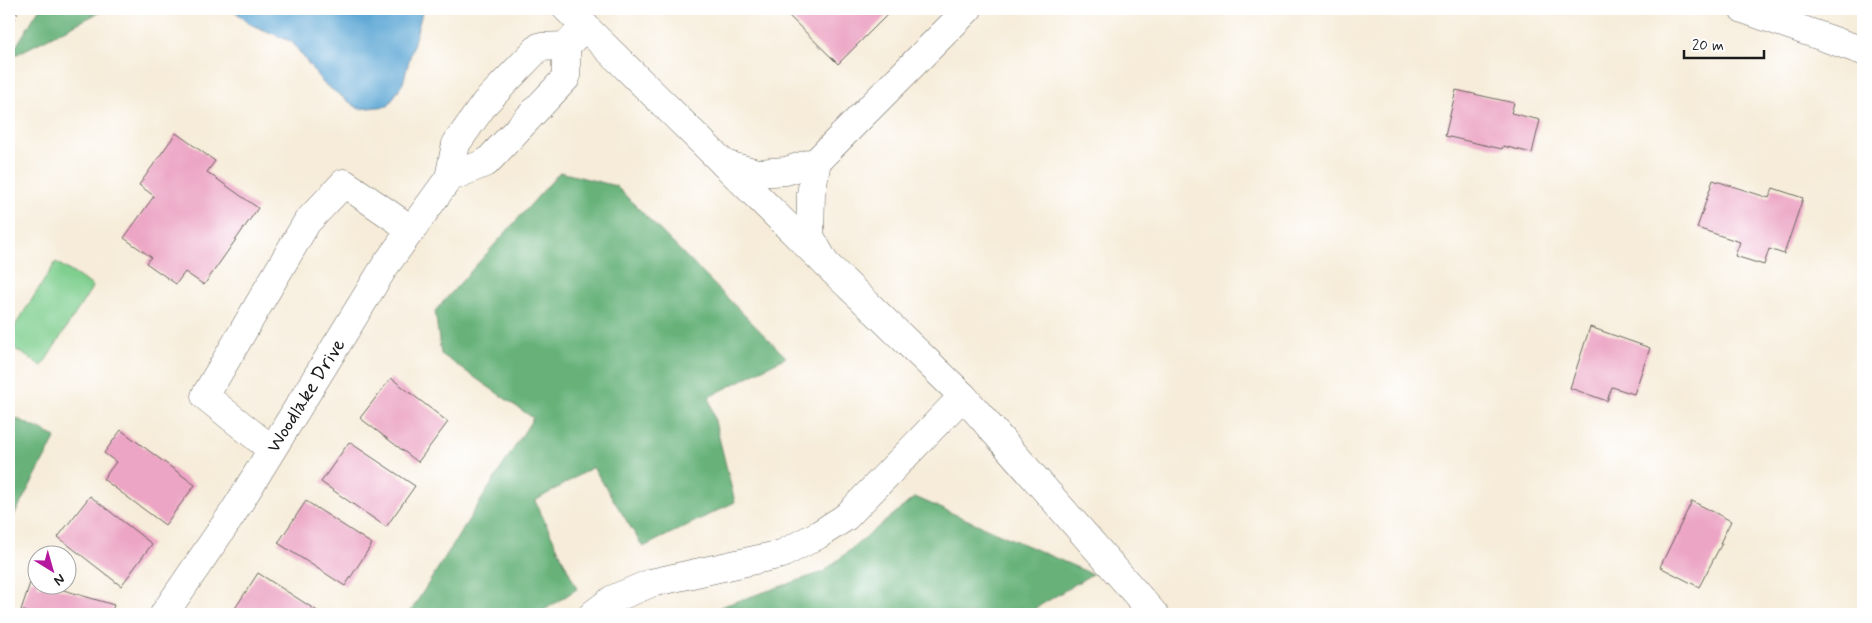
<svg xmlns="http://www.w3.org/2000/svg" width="1872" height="623" font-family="Mynerve,sans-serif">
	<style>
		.green { fill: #7fcf8f; stroke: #4e7656 }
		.forest { fill: #67b27a; stroke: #42674b }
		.water { fill: #5ea8d5; stroke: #3d6278 }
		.building { fill: #eca5c4 }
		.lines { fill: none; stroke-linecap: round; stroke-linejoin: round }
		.minor-casing { stroke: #68655e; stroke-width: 29 }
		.major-casing { stroke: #68655e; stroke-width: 29 }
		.path { stroke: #68655e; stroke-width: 3; stroke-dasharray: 1 4; stroke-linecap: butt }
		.minor { stroke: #fff; stroke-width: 28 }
		.major { stroke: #fff; stroke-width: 28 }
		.labels { text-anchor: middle; stroke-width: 5; stroke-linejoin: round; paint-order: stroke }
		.street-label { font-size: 20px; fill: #1c1c1c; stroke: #fff }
	</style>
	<rect width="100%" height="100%" fill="#fff"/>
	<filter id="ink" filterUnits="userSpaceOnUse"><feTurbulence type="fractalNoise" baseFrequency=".02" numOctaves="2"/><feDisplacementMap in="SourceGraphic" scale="10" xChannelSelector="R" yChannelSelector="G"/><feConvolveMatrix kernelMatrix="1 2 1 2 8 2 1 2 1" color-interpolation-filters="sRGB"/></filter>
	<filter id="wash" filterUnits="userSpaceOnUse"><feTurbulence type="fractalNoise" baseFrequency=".0096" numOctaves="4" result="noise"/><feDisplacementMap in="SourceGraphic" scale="20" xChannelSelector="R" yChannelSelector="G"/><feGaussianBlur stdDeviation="1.12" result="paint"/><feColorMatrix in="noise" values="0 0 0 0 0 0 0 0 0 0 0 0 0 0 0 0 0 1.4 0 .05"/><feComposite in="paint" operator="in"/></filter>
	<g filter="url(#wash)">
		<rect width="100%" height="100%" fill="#f6ecd9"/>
		<!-- green -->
		<polygon class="green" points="56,262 93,286 42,366 9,345 9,335"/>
		<!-- forest -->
		<g class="forest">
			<polygon points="39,9 106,9 9,58"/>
			<polygon points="560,172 616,186 786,357 709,397 735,502 643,547 593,467 535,501 577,589 538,614 409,614 533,418 441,354 435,311"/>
			<polygon points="9,415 56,437 9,525"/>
			<polygon points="915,497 1092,574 1026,614 719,614 720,607 823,572"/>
		</g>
		<!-- water -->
		<polygon class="water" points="232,9 423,9 403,83 388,106 359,109 323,83 292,42 250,24"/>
		<g id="blocks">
			<!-- building -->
			<g class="building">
				<polygon points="782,9 893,9 838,64"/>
				<polygon points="1456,90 1514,103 1511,113 1540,120 1532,153 1503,146 1502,149 1445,136"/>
				<polygon points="176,133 215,161 207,172 258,208 204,285 185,272 176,284 146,263 151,257 124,238 154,196 139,185"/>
				<polygon points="1713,180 1769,198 1773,188 1803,198 1784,254 1769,249 1764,265 1735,256 1740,242 1697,228"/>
				<polygon points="1590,327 1650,348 1634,394 1612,387 1607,401 1570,388"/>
				<polygon points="391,378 448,422 418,462 360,418"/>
				<polygon points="121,430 195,485 165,525 103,479 116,462 104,453"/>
				<polygon points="349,442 415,486 386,527 321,482"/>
				<polygon points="90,496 152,544 121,586 58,537"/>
				<polygon points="306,501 372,544 345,586 278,543"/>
				<polygon points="1692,501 1731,521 1720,543 1722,543 1699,587 1660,567"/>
				<polygon points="258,573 322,614 232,613"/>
				<polygon points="31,580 38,582 38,586 50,586 114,605 111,614 33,614 21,610"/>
			</g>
		</g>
	</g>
	<g filter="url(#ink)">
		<use href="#blocks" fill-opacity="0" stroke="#68655e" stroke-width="1"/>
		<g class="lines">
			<!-- minor casing -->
			<g class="minor-casing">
				<g id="minor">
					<polyline points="1743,9 1863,51"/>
					<polyline points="817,161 811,194 810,236 825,263"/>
					<polyline points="724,164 757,173 786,171 817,161 968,9"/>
					<polyline points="449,178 487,162 566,78 566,46"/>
					<polyline points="271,449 205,396 307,222 344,183 412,230"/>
					<polyline points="164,614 233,513 385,266 449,178 456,144 485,103 539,47 566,46 585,26"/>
					<polyline points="593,614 613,599 651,583 782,554 818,535 846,517 963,396"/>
				</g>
			</g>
			<!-- major casing -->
			<g class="major-casing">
				<polyline id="major" points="567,9 826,264 963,396 1154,614"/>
			</g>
			<!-- path -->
			<polyline class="path" points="9,27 21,9"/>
			<!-- minor -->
			<use href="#minor" class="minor"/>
			<!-- major -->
			<use href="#major" class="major"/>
		</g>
	</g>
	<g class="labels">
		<!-- street labels -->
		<g class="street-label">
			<text transform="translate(305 395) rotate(-58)" y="7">Woodlake Drive</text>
		</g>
	</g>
	<!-- margin -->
	<rect width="1872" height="623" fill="none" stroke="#fff" stroke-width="30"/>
	<!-- north arrow -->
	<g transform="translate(52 570) rotate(143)"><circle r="24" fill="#ffffff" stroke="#a4a4a4"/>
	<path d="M0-4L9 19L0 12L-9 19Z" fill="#b5179e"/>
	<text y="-8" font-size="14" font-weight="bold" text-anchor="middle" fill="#1c1c1c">N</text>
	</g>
	<!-- scale -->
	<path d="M1684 50v8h80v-8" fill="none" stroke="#1c1c1c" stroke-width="2.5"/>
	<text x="1692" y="50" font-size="15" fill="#1c1c1c" stroke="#ffffff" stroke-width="4" paint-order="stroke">20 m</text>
</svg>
